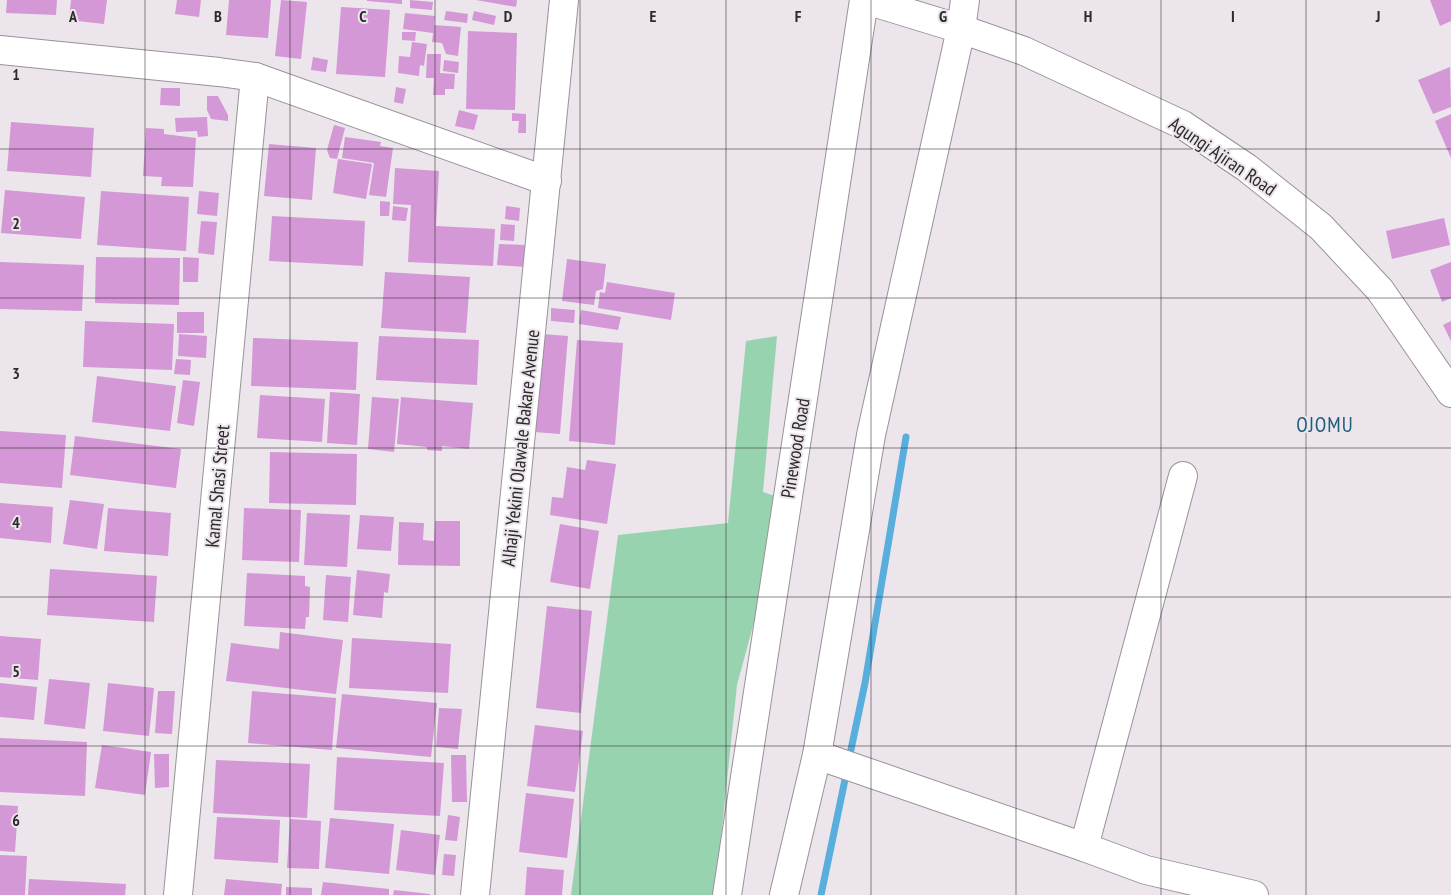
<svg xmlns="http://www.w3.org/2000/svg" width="1451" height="895" font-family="'PT Sans Narrow',sans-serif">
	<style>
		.green { fill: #98d3af }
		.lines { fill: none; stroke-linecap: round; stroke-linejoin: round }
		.stream { stroke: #58afdd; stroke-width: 7 }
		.building { fill: #d398d5 }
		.minor-casing { stroke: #999299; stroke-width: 30 }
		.minor { stroke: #fff; stroke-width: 28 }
		.grid { fill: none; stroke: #2d2a2d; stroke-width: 1; stroke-opacity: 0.55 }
		.labels { text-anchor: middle; stroke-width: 4; stroke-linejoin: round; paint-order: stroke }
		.street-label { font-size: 19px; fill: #2d2a2d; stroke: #ece5ec }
		.quarter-label { font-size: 21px; letter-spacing: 1px; fill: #1f5d7c; stroke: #ece5ec }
		.grid-label { font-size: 16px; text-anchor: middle; font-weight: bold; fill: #2d2a2d; stroke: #ece5ec; stroke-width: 4; stroke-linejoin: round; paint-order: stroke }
	</style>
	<rect width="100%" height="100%" fill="#ece5ec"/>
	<!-- green -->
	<polygon class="green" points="777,336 763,492 787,500 737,685 715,895 571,895 618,535 728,523 746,341"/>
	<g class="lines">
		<!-- stream -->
		<g class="stream">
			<polyline points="849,759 865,683 906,437"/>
			<polyline points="821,895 847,770"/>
		</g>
	</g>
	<!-- building -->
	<g class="building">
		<polygon points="7,0 57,0 56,15 6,13"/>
		<polygon points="71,0 107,0 104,24 69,20"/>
		<polygon points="177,0 201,0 199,17 175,14"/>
		<polygon points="229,0 271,0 268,38 226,35"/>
		<polygon points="281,0 307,2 301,59 275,56"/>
		<polygon points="367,0 402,0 402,4 367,1"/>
		<polygon points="410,0 433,2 432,10 410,8"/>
		<polygon points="476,0 517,0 516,7"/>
		<polygon points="1430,0 1451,0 1451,21 1440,26"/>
		<polygon points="341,7 390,10 385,77 336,74"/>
		<polygon points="446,11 468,14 467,23 444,20"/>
		<polygon points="474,11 496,16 494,25 472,20"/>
		<polygon points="405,13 435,16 434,25 461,27 458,56 446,54 442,43 432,42 433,33 403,29"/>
		<polygon points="468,31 517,33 515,110 466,109"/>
		<polygon points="402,32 416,32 415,41 402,40"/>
		<polygon points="412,42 427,44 424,66 420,65 419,76 398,73 399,56 410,57"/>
		<polygon points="427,54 441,54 440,73 455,74 454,89 445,89 445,95 433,95 434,78 426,78"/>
		<polygon points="313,57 328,60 326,72 311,70"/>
		<polygon points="444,60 459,62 458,73 443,71"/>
		<polygon points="1450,67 1451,107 1433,114 1418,80"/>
		<polygon points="396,87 406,89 403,104 394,102"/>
		<polygon points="161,88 180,88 180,106 160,105"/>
		<polygon points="207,96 218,96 228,115 228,121 211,119 207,110"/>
		<polygon points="459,110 478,115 474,130 455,126"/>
		<polygon points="512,113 526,114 526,133 518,133 519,121 512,121"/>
		<polygon points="1451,114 1451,158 1435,121"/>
		<polygon points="207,117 208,136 198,137 197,131 176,132 175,118"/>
		<polygon points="11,122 94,128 91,177 7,171"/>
		<polygon points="334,125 345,128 337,159 330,158 327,150"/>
		<polygon points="146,128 164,129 164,134 196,138 193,187 161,186 162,177 143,176"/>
		<polygon points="345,137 381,142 380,146 393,148 386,197 369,195 374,163 342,158"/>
		<polygon points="269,144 316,148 312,200 264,196"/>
		<polygon points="338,159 372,164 366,199 333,193"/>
		<polygon points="395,168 439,171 436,226 495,229 493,266 408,262 411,205 393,204"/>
		<polygon points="5,190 85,197 81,239 1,233"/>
		<polygon points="101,191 189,197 186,251 97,245"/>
		<polygon points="199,191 219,193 217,216 197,214"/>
		<polygon points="380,201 390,202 389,216 380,216"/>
		<polygon points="393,206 408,208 406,221 392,220"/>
		<polygon points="506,206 520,208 519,221 505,219"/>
		<polygon points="272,216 365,221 363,266 269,261"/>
		<polygon points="1444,218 1450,245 1392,259 1386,231"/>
		<polygon points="201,221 217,222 214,255 198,253"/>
		<polygon points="501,224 515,225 514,241 500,240"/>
		<polygon points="499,244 526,245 525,267 497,265"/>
		<polygon points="96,257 180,258 179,305 95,303"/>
		<polygon points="183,257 199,258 198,282 183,282"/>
		<polygon points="567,259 606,264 603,289 596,291 594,305 562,301"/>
		<polygon points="0,262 84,265 82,311 0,309"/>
		<polygon points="1451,262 1451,298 1442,302 1430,270"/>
		<polygon points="385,272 470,277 466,333 381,328"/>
		<polygon points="607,282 675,293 671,320 598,308 600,292 605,293"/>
		<polygon points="551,308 575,310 574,323 551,321"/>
		<polygon points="581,310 621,317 618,330 579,324"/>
		<rect x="177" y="312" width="27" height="21"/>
		<polygon points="85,321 174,324 172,370 83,367"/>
		<polygon points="1451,321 1451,341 1443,325"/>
		<polygon points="179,334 207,336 206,358 178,356"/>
		<polygon points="543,334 568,336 560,434 534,432"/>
		<polygon points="379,336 479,340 477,385 376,380"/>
		<polygon points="253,338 358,342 356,390 251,386"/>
		<polygon points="577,340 623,343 615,445 569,441"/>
		<polygon points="176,359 191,360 190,375 174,374"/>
		<polygon points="97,376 176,386 170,431 92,422"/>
		<polygon points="183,380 200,382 194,426 177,423"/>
		<polygon points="330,392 360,394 357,445 327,443"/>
		<polygon points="260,395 325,399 322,442 257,438"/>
		<polygon points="372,397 399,399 394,452 368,449"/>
		<polygon points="401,397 473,403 469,449 442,446 442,451 427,450 427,447 397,444"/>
		<polygon points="0,431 66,435 62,488 0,483"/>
		<polygon points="75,436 181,449 176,488 70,475"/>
		<polygon points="270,452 357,454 356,505 269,503"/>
		<polygon points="587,460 616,464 607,524 550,515 552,497 563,498 567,467 585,470"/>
		<polygon points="70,500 104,504 97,549 63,544"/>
		<polygon points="0,503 53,507 51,543 0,538"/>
		<polygon points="108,508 171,513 168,556 104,551"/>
		<polygon points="244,508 301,510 299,562 242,560"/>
		<polygon points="307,513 350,515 347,567 304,565"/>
		<polygon points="360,515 394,517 391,551 357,549"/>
		<polygon points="435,521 460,521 460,566 398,565 399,522 424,523 423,540 434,541"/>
		<polygon points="560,524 599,531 590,589 550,582"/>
		<polygon points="50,569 157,576 154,622 47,615"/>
		<polygon points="357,570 390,574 388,593 384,592 382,618 353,615"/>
		<polygon points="247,573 305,576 305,586 310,587 309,617 306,617 305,629 244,626"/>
		<polygon points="326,575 351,577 348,622 323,620"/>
		<polygon points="547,606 592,611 581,713 536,708"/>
		<polygon points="280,632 343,640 336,694 226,681 231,643 279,649"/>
		<polygon points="0,636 41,639 38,680 0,677"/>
		<polygon points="352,638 451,644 448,693 349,688"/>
		<polygon points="49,679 90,683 85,729 44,724"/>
		<polygon points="0,683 37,687 34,720 0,717"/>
		<polygon points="108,683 154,688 149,736 103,731"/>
		<polygon points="158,691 175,691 172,734 155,733"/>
		<polygon points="252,691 336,698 332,750 248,743"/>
		<polygon points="342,694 437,703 431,757 336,748"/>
		<polygon points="439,708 462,709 458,749 436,747"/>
		<polygon points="535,725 583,731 575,792 527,786"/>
		<polygon points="0,738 87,742 85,796 0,792"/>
		<polygon points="102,745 151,752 145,795 95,788"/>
		<polygon points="154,754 169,754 169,787 155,788"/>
		<polygon points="451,755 466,755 467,802 452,802"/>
		<polygon points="337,757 444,763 440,816 334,810"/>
		<polygon points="216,760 310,764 307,818 213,813"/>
		<polygon points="526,793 574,799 567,858 519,852"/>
		<polygon points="0,805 18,806 15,852 0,851"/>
		<polygon points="448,815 460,817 457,841 445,840"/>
		<polygon points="217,817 280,820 278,863 214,859"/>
		<polygon points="330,818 394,824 389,874 325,868"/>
		<polygon points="290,819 321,821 319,869 287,868"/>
		<polygon points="401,830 440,835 435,875 396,870"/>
		<polygon points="444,854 456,855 454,876 442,875"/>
		<polygon points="0,855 27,856 25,895 0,895"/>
		<polygon points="527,867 564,870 562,895 525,895"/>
		<polygon points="29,879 126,884 125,895 28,895"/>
		<polygon points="226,879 282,884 281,895 224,895"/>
		<polygon points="323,882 389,889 389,895 321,895"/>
		<polygon points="286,887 312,888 312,895 286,895"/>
		<polygon points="394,890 430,894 430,895 393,895"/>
	</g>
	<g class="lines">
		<!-- minor casing -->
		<g class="minor-casing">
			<g id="minor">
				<polyline points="866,0 961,29 1024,51 1183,125 1247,168 1321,227 1380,290 1451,393"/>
				<polyline points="0,50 219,72 255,77 547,181"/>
				<polyline points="817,755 1084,847 1146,870 1254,895"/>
				<polyline points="1084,847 1183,476"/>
				<polyline points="178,895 255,77"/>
				<polyline points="475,895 564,0"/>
				<polyline points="727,895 864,0"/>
				<polyline points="784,895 817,755 871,435 961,29 965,0"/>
			</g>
		</g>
		<!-- minor -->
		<use href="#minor" class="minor"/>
	</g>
	<!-- grid -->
	<path class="grid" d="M145 0V895M290 0V895M435 0V895M580 0V895M726 0V895M871 0V895M1016 0V895M1161 0V895M1306 0V895M0 149H1451M0 298H1451M0 448H1451M0 597H1451M0 746H1451"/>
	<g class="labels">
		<!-- street labels -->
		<g class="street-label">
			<text transform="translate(1223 156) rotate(34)" y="7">Agungi Ajiran Road</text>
			<text transform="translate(520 448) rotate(-84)" y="7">Alhaji Yekini Olawale Bakare Avenue</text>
			<text transform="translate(795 448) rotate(-81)" y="7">Pinewood Road</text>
			<text transform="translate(217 486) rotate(-85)" y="7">Kamal Shasi Street</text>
		</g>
		<!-- quarter labels -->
		<g class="quarter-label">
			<text x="1325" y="432">OJOMU</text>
		</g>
	</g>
	<g class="grid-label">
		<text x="73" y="22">A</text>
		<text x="218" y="22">B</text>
		<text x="363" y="22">C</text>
		<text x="508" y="22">D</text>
		<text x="653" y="22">E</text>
		<text x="798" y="22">F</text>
		<text x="943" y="22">G</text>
		<text x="1088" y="22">H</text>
		<text x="1233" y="22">I</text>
		<text x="1378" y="22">J</text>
		<text x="16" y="80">1</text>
		<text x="16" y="229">2</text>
		<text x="16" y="379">3</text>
		<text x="16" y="528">4</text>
		<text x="16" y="677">5</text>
		<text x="16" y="826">6</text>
	</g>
</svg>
